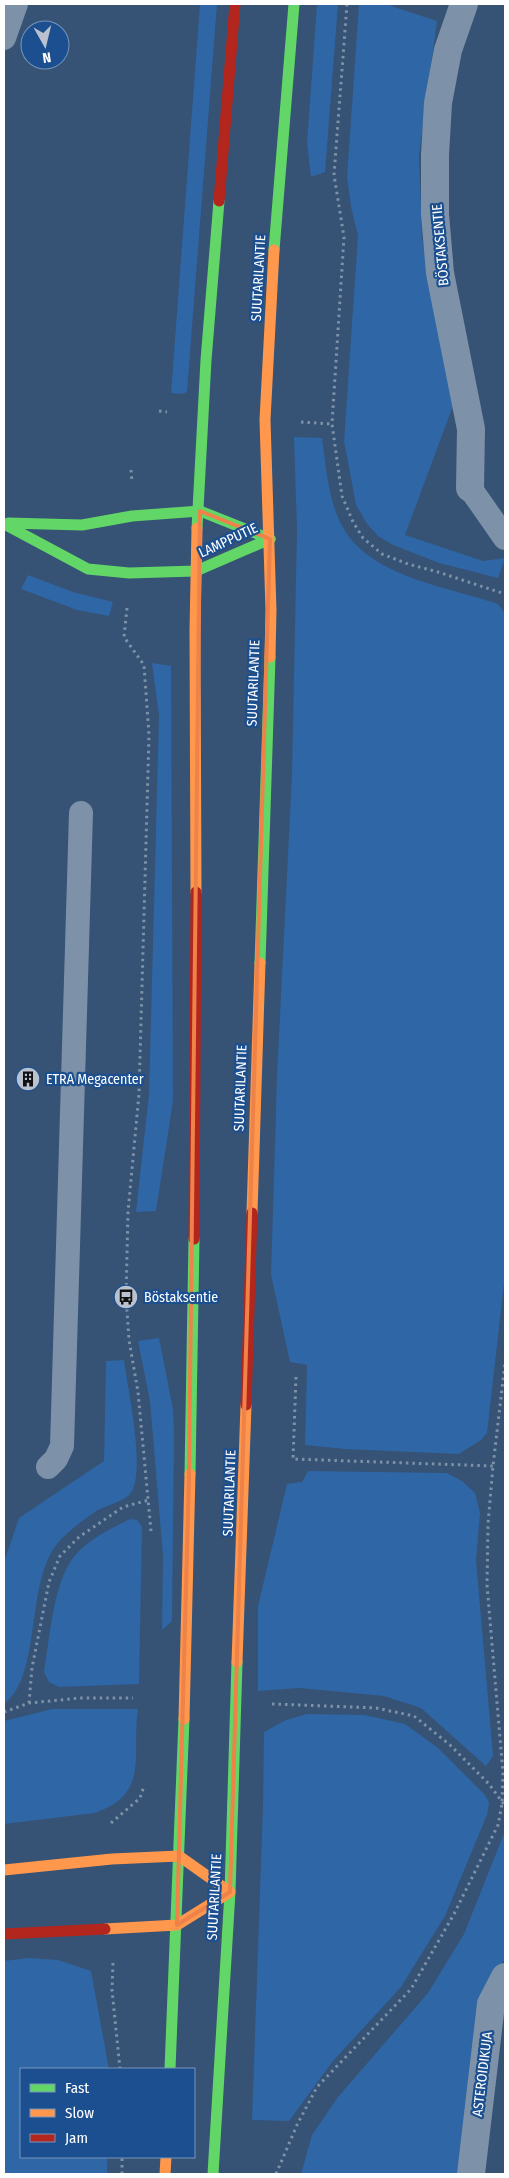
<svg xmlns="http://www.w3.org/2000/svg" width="509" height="2178" font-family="'Fira Sans Condensed',sans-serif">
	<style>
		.green { fill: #2f66a5 }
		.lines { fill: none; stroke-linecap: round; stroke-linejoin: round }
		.path { stroke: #7d92a8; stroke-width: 3; stroke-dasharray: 2.5 4; stroke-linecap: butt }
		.lane { stroke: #7d92a8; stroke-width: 24 }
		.street { stroke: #7d92a8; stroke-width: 28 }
		.fast { stroke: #63d668; stroke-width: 11 }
		.slow { stroke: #ff974d; stroke-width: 11 }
		.jam { stroke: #b3261e; stroke-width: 11 }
		.marked { fill: none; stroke: #ee8249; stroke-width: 4; stroke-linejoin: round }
		.labels { text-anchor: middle; stroke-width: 4.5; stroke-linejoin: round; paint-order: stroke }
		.street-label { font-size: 14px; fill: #fff; stroke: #1b4f8f }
		.poi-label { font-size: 14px; fill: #fff; stroke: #1b4f8f; text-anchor: start }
	</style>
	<rect width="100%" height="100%" fill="#365274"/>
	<!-- green -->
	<g class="green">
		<polygon points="200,4 217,4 187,392 182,394 171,393"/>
		<polygon points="317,4 338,4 325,172 311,177 307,143"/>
		<polygon points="359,4 391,4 391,6 437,21 419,155 422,239 454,403 405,535 483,561 505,558 498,578 439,563 393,545 378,536 367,524 356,505 344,441 358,236 351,207 347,177"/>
		<path d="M294 437 322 438C326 466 328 498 341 524 368 577 446 586 498 604L505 613V1275L487 1433 481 1440 459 1454 345 1449 305 1445 307 1365 290 1362 271 1275 277 1077 292 774 297 529Z"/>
		<polygon points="28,575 73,592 113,602 109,616 77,610 21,589"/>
		<polygon points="152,663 171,666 173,1101 156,1211 136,1212 149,1094 159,716"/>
		<polygon points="159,1338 173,1409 174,1436 172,1621 162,1630 163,1556 150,1401 138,1341"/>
		<path d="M124 1360C128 1390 144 1463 133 1489 127 1503 106 1504 95 1512 83 1520 66 1533 57 1544 25 1584 42 1676 4 1704V1562L19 1518 104 1461 106 1361Z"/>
		<polygon points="308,1471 447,1473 462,1481 475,1493 480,1513 476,1560 493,1756 486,1766 421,1708 384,1696 299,1688 258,1691 258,1606 287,1484 302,1482"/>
		<path d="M130 1519 137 1520 142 1527 139 1684 59 1687 49 1682 44 1672C49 1642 53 1590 69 1564 82 1542 108 1530 130 1519Z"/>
		<path d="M52 1709H138C131 1755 151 1793 95 1813L4 1824V1721Z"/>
		<polygon points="307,1714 365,1715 405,1724 438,1748 485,1795 489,1803 487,1815 445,1916 401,1987 333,2061 289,2121 252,2120 263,1806 264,1732 286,1720"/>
		<polygon points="505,1831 505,1959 490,1979 468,2087 457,2174 301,2174 312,2135 338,2097 428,1993 464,1934"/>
		<polygon points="28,1958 58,1960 91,1971 109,2069 21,2069 21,2157 107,2157 107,2174 4,2174 4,1961"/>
	</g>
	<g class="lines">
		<!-- path -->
		<g class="path">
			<polyline points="347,4 334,175 344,237 332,424 342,496 353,522 363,538 382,554 408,564 438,572 505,594"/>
			<polyline points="159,411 167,412"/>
			<polyline points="301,422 332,424"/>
			<polyline points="131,470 132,482"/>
			<polyline points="127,608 124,637 144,665 149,735 139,1094 128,1212 126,1297 129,1340 138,1392 151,1531"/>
			<polyline points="296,1377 293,1459 493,1466"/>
			<polyline points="29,1703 32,1668 49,1582 60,1556 79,1537 123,1507 149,1500"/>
			<polyline points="272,1704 376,1708 414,1716 450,1745 489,1784 505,1806"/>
			<polyline points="4,1712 29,1703 80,1698 133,1698"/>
			<polyline points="111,1823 140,1798 144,1786"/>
			<polyline points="113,1963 112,1990 120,2069"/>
			<polyline points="122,2174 122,2157"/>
			<polyline points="276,2174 297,2125 317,2087 411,1989 454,1914 498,1825 502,1804 503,1773 487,1585 488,1524 493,1466 505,1363"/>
		</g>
		<!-- lane -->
		<g class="lane">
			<polyline points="4,38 16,4"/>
			<polyline points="470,488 505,538"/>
			<polyline points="48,1467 56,1459 62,1446 81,813"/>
		</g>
		<!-- street -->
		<g class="street">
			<polyline points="464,4 448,50 438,103 435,155 435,214 440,273 471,429 470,488"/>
			<polyline points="471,2174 491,2004 505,1977"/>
		</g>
		<!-- fast -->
		<g class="fast">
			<polyline points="274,250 294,4"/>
			<polyline points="8,523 82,525 132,516 200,511 270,539"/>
			<polyline points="4,524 88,569 129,573 196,571 270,539"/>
			<polyline points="197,528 206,360 219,201"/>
			<polyline points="260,963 270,657"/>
			<polyline points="190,1474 194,1239"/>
			<polyline points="170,2069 184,1719"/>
			<polyline points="213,2174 230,1892 237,1662"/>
		</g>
		<!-- slow -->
		<g class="slow">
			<polyline points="270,657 271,610 265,420 274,250"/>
			<polyline points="196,892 195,630 197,528"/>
			<polyline points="252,1213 260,963"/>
			<polyline points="237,1662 246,1405"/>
			<polyline points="184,1719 190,1474"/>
			<polyline points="4,1870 112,1859 179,1856 230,1892 177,1925 105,1929"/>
			<polyline points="165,2174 166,2157"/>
		</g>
		<!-- jam -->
		<g class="jam">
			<polyline points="219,201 235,4"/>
			<polyline points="194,1239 196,892"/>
			<polyline points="246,1405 252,1213"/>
			<polyline points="4,1934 105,1929"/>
		</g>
	</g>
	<!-- marked area -->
	<path class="marked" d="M200 511 270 539 230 1892 177 1925 189 1476Z"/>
	<!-- icons -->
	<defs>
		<g id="building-disc" transform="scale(1.25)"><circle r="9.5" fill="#b9c2ce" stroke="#1b4f8f"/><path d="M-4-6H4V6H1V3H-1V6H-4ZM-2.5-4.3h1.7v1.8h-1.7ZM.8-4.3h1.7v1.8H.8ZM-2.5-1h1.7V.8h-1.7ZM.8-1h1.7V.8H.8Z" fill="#111"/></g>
		<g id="bus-disc" transform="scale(1.25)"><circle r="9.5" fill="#b9c2ce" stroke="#1b4f8f"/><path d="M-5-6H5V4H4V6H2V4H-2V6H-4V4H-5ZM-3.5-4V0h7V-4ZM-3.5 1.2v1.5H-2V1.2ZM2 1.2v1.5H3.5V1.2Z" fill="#111"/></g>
	</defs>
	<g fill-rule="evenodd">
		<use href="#building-disc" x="28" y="1079"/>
		<use href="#bus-disc" x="126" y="1297"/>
	</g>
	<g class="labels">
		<!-- street labels -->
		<g class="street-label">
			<text transform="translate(440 245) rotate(-95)" y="5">BÖSTAKSENTIE</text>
			<text transform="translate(258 278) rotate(-87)" y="5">SUUTARILANTIE</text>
			<text transform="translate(228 540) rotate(-25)" y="5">LAMPPUTIE</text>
			<text transform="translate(253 683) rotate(-88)" y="5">SUUTARILANTIE</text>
			<text transform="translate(240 1088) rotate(-88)" y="5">SUUTARILANTIE</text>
			<text transform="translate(229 1493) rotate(-88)" y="5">SUUTARILANTIE</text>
			<text transform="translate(214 1897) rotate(-87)" y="5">SUUTARILANTIE</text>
			<text transform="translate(482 2074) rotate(-83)" y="5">ASTEROIDIKUJA</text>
		</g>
		<!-- poi labels -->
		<g class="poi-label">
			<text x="46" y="1084">ETRA Megacenter</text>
			<text x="144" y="1302">Böstaksentie</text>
		</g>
	</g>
	<!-- border -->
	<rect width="509" height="2178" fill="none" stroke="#ffffff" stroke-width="10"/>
	<!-- legend -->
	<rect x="20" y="2068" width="175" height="90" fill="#1b4f8f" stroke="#7695bc"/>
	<rect x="30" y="2084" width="25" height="8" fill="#63d668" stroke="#7695bc"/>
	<text x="65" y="2093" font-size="15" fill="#ffffff">Fast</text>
	<rect x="30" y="2109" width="25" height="8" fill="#ff974d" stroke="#7695bc"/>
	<text x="65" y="2118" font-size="15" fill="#ffffff">Slow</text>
	<rect x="30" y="2134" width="25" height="8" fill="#b3261e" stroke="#7695bc"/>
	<text x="65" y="2143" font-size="15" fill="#ffffff">Jam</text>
	<!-- north arrow -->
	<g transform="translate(45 45) rotate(172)"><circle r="24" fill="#1b4f8f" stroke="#7695bc"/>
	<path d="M0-4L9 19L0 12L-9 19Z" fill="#b9c2ce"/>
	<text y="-8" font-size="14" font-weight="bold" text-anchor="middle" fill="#ffffff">N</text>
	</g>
</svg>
